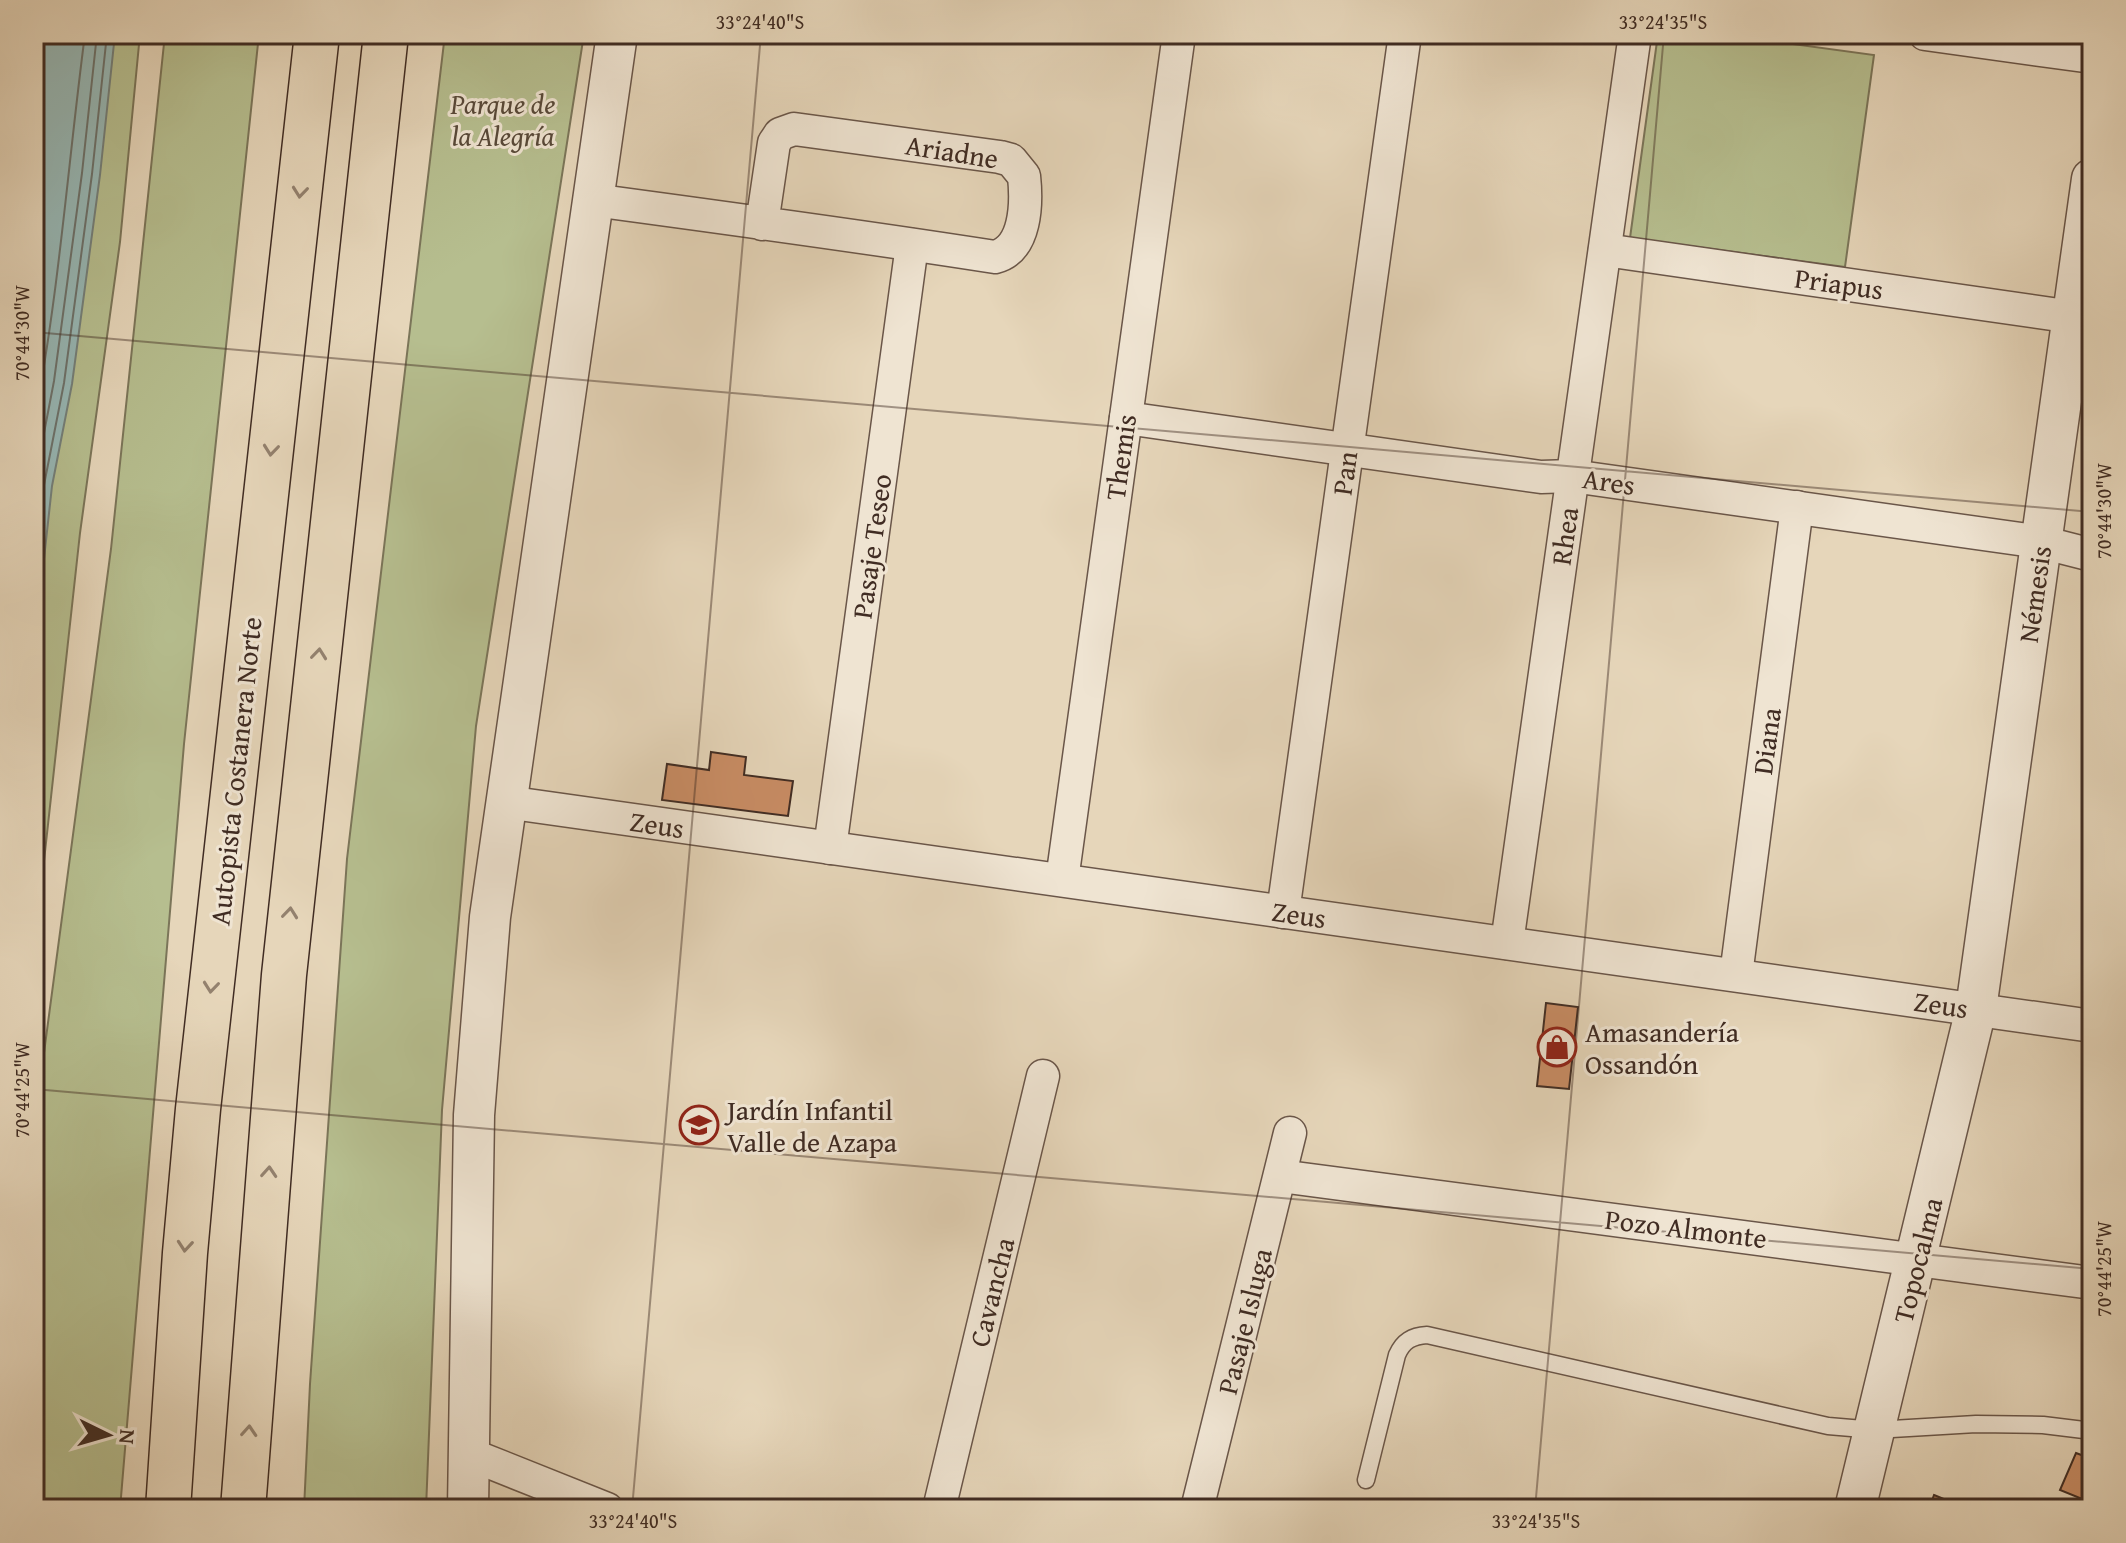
<svg xmlns="http://www.w3.org/2000/svg" width="2126" height="1543" font-family="'Gentium Book Plus',serif">
<style>
.green{fill:#b6be8f;stroke:#7b7559;stroke-width:2}
.water{fill:#97b8b6;stroke:#74807b;stroke-width:2}
.lines{fill:none;stroke-linecap:round;stroke-linejoin:round}
.shore{stroke:#6c726c;stroke-width:2}
.building{fill:#c98d65;stroke:#402c23;stroke-width:2}
.service-casing{stroke:#6a5649;stroke-width:19}
.minor-casing{stroke:#6a5649;stroke-width:35}
.tertiary-casing{stroke:#6a5649;stroke-width:43}
.motorway-casing{stroke:#402c23;stroke-width:47}
.service{stroke:#efe4d2;stroke-width:16}
.minor{stroke:#efe4d2;stroke-width:32}
.tertiary{stroke:#efe4d2;stroke-width:40}
.motorway{stroke:#e6d6ba;stroke-width:44}
.oneway{stroke:#93816e}
.ticks{fill:none;stroke:#402c23;stroke-width:2;stroke-opacity:0.45}
.labels{text-anchor:middle;dominant-baseline:central;stroke-width:6;stroke-linejoin:round;paint-order:stroke}
.park-label{font-size:28px;font-style:italic;fill:#584939;stroke:#efe4d2}
.street-label{font-size:28px;fill:#402c23;stroke:#efe4d2}
.poi-label{font-size:28px;fill:#402c23;stroke:#efe4d2;text-anchor:start}
.neatline{fill:none;stroke:#402c23;stroke-width:3}
.ticks-label{font-size:20px;text-anchor:middle;fill:#402c23}
</style>
<rect width="100%" height="100%" fill="#e6d6ba"/>
<filter id="stains"><feTurbulence type="fractalNoise" baseFrequency=".0025" numOctaves="4"/><feColorMatrix values="0 0 0 0 .2 0 0 0 0 .09 0 0 0 0 .02 0 0 0 .5 -.17"/></filter>
<radialGradient id="worn" r=".72"><stop offset=".6" stop-color="#630" stop-opacity="0"/><stop offset="1" stop-color="#630" stop-opacity=".3"/></radialGradient>
<!-- green -->
<g class="green">
<polygon points="34,34 140,34 120,242 80,533 34,952"/>
<polygon points="165,34 259,34 184,744 120,1509 34,1509 34,1128 111,549"/>
<polygon points="445,34 584,34 476,726 442,1110 426,1509 304,1509 310,1384 347,859"/>
<polygon points="1658,34 1719,34 1874,55 1845,267 1630,238"/>
</g>
<!-- water -->
<polygon class="water" points="34,34 115,34 100,175 72,384 52,486 34,650"/>
<g class="lines">
<!-- shore -->
<g class="shore">
<path d="M34 422C59 294 68 163 85 34"/>
<polyline points="34,485 54,381 82,173 97,34"/>
<polyline points="34,578 44,485 64,383 92,174 107,34"/>
</g>
</g>
<!-- building -->
<g class="building">
<polygon points="711,752 746,757 744,775 793,781 788,816 662,800 667,764 709,770"/>
<polygon points="1546,1003 1578,1007 1569,1089 1537,1086"/>
<polygon points="2076,1453 2092,1459 2092,1503 2060,1490"/>
<polygon points="1934,1495 1968,1509 1929,1509"/>
</g>
<g class="lines">
<!-- service casing -->
<g class="service-casing">
<path id="service" d="M1366 1480 1397 1355C1403 1341 1412 1336 1427 1335L1828 1426 1875 1430 1976 1424 2043 1425 2092 1431"/>
</g>
<!-- minor casing -->
<g class="minor-casing">
<g id="minor">
<polyline points="1925,34 2092,57"/>
<path d="M593 200C727 218 861 236 995 257 1026 249 1027 204 1024 176L1011 160 1000 157 794 129 780 134 774 143 762 224"/>
<polyline points="1605,250 2073,317"/>
<polyline points="1126,418 1541,477 1572,476 2041,542 2092,555"/>
<polyline points="506,802 2092,1026"/>
<polyline points="830,848 912,245"/>
<polyline points="1062,880 1179,34"/>
<polyline points="1283,912 1405,34"/>
<polyline points="1507,943 1635,34"/>
<polyline points="1736,975 1797,507"/>
<polyline points="1280,1176 2092,1283"/>
<polyline points="469,1454 607,1509"/>
<polyline points="939,1509 1043,1076"/>
<polyline points="1197,1509 1290,1133"/>
</g>
</g>
<!-- tertiary casing -->
<g class="tertiary-casing">
<g id="tertiary">
<polyline points="468,1509 474,1115 490,917 617,34"/>
<polyline points="1855,1509 1976,1009 2092,179"/>
</g>
</g>
<!-- motorway casing -->
<g class="motorway-casing">
<g id="motorway">
<polyline points="168,1509 185,1253 198,1109 317,34"/>
<polyline points="243,1509 284,975 386,34"/>
</g>
</g>
<!-- service -->
<use href="#service" class="service"/>
<!-- minor -->
<use href="#minor" class="minor"/>
<!-- tertiary -->
<use href="#tertiary" class="tertiary"/>
<!-- motorway -->
<use href="#motorway" class="motorway"/>
</g>
<!-- one-way arrows -->
<defs><path id="oneway-chevron" d="M-2-3.5L2.5 0L-2 3.5" fill="none" stroke-width="1.6" stroke-linecap="round" stroke-linejoin="round" transform="scale(2)"/></defs>
<g class="oneway">
<use href="#oneway-chevron" transform="translate(300 192) rotate(96)"/>
<use href="#oneway-chevron" transform="translate(271 450) rotate(96)"/>
<use href="#oneway-chevron" transform="translate(319 654) rotate(-84)"/>
<use href="#oneway-chevron" transform="translate(290 913) rotate(-84)"/>
<use href="#oneway-chevron" transform="translate(211 987) rotate(96)"/>
<use href="#oneway-chevron" transform="translate(269 1172) rotate(-86)"/>
<use href="#oneway-chevron" transform="translate(185 1246) rotate(95)"/>
<use href="#oneway-chevron" transform="translate(249 1431) rotate(-86)"/>
</g>
<!-- ticks -->
<path class="ticks" d="M34 332 2092 512M34 1089 2092 1269M632 1509 761 34M1535 1509 1664 34"/>
<!-- icons -->
<defs>
<g id="shop-ring" transform="scale(2)"><circle r="9.5" fill="#efe4d2" stroke="#8f2418" stroke-width="1.5"/><path d="M-5-2.5h2.3a2.7 3.5 0 0 1 5.4 0H5L5.5 6h-11ZM-1.5-2.5h3a1.5 2.3 0 0 0-3 0Z" fill="#8f2418"/></g>
<g id="school-ring" transform="scale(2)"><circle r="9.5" fill="#efe4d2" stroke="#8f2418" stroke-width="1.5"/><path d="M0-5L7-2L0 1L-7-2ZM-4 1L0 2.5L4 1V4Q0 6-4 4Z" fill="#8f2418"/></g>
</defs>
<g fill-rule="evenodd">
<use href="#shop-ring" x="1557" y="1047"/>
<use href="#school-ring" x="699" y="1125"/>
</g>
<g class="labels">
<!-- park labels -->
<g class="park-label">
<text x="503" y="103">Parque de<tspan x="503" dy="32">la Alegría</tspan></text>
</g>
<!-- street labels -->
<g class="street-label">
<text transform="translate(952 151) rotate(9)">Ariadne</text>
<text transform="translate(1839 283) rotate(8)">Priapus</text>
<text transform="translate(1120 457) rotate(-82)">Themis</text>
<text transform="translate(1344 473) rotate(-82)">Pan</text>
<text transform="translate(1609 481) rotate(8)">Ares</text>
<text transform="translate(1564 536) rotate(-82)">Rhea</text>
<text transform="translate(871 546) rotate(-82)">Pasaje Teseo</text>
<text transform="translate(2034 594) rotate(-82)">Némesis</text>
<text transform="translate(1766 741) rotate(-82)">Diana</text>
<text transform="translate(235 771) rotate(-84)">Autopista Costanera Norte</text>
<text transform="translate(657 824) rotate(8)">Zeus</text>
<text transform="translate(1299 914) rotate(8)">Zeus</text>
<text transform="translate(1941 1004) rotate(8)">Zeus</text>
<text transform="translate(1686 1228) rotate(7)">Pozo Almonte</text>
<text transform="translate(1917 1260) rotate(-76)">Topocalma</text>
<text transform="translate(991 1292) rotate(-76)">Cavancha</text>
<text transform="translate(1244 1321) rotate(-76)">Pasaje Isluga</text>
</g>
<!-- poi labels -->
<g class="poi-label">
<text x="1585" y="1031">Amasandería<tspan x="1585" dy="32">Ossandón</tspan></text>
<text x="727" y="1109">Jardín Infantil<tspan x="727" dy="32">Valle de Azapa</tspan></text>
</g>
</g>
<!-- margin -->
<rect width="2126" height="1543" fill="none" stroke="#e6d6ba" stroke-width="88"/>
<!-- north arrow -->
<g transform="translate(108 1435) rotate(95)" stroke="#efe4d2" stroke-width="6" paint-order="stroke">
<path d="M0-6L14 30L0 20L-14 30Z" fill="#402c23"/>
<text y="-12" font-size="22" font-weight="bold" text-anchor="middle" fill="#402c23">N</text>
</g>
<rect x="44" y="44" width="2038" height="1455" class="neatline"/>
<g class="ticks-label">
<text x="760" y="29">33°24'40"S</text>
<text x="1663" y="29">33°24'35"S</text>
<text transform="translate(22 333) rotate(-90)" y="7">70°44'30"W</text>
<text transform="translate(2104 511) rotate(-90)" y="7">70°44'30"W</text>
<text transform="translate(22 1090) rotate(-90)" y="7">70°44'25"W</text>
<text transform="translate(2104 1269) rotate(-90)" y="7">70°44'25"W</text>
<text x="633" y="1528">33°24'40"S</text>
<text x="1536" y="1528">33°24'35"S</text>
</g>
<rect width="100%" height="100%" filter="url(#stains)"/>
<rect width="100%" height="100%" fill="url(#worn)"/>
</svg>
